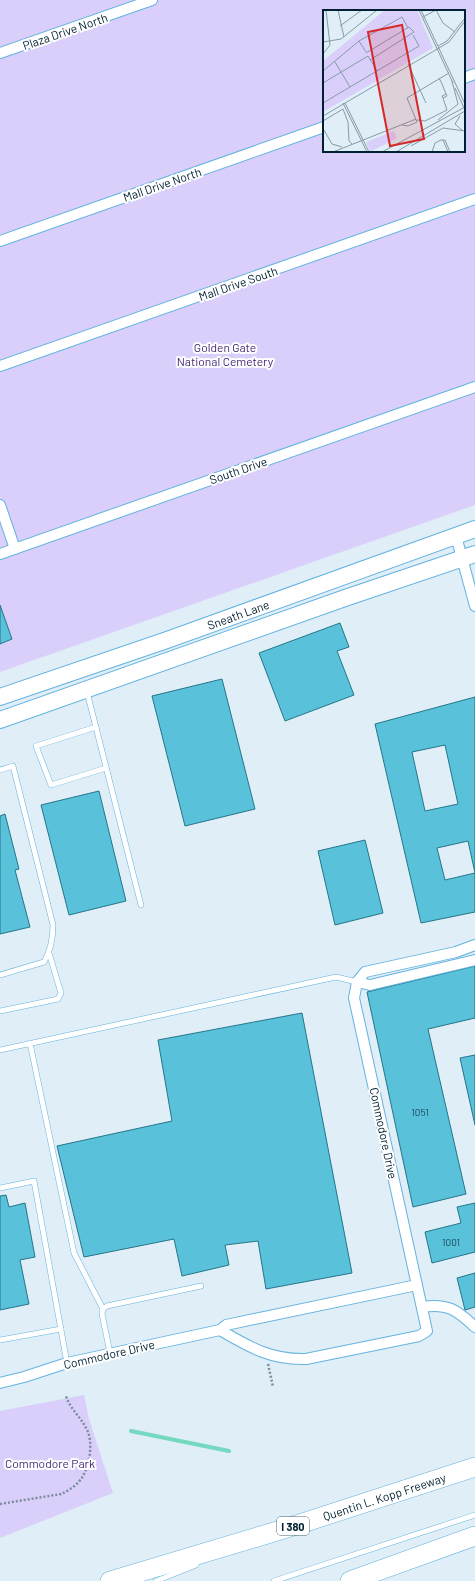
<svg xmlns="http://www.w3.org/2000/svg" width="475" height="1581" font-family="Barlow,sans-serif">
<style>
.green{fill:#dacffb;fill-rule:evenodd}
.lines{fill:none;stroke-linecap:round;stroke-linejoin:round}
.stream{stroke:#75d8c0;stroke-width:4}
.building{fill:#59c1da;stroke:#247689;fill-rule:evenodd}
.lane-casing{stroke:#64b3e0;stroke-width:6}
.street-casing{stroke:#64b3e0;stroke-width:12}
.primary-casing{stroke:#64b3e0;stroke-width:18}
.highway-casing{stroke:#64b3e0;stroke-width:20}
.path{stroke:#788f9b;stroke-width:2.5;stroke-dasharray:2 2;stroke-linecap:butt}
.lane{stroke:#fff;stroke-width:5}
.street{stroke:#fff;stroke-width:10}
.primary{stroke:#fff;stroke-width:16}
.highway{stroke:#fff;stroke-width:19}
.labels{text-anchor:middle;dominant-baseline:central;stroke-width:4;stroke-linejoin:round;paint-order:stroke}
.number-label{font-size:10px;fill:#16485a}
.shield{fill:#fff;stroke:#4c626e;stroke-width:1}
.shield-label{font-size:11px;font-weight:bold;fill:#001f30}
.street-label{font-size:12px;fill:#001f30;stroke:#fff}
.park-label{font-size:12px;fill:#452777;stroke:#fff}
.inset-road{fill:none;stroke:#869ba7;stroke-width:1}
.view{fill:#d62828;fill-opacity:0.15;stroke:#d62828;stroke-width:2}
.inset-edge{fill:none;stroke:#001f30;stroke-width:2}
</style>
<rect width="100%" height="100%" fill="#dfeef7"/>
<!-- green -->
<g class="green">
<path d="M0 0H475V505L0 672ZM324 11H464V151H324Z"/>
<polygon points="84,1395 89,1419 113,1493 0,1538 0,1411"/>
</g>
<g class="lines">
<!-- stream -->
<polyline class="stream" points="131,1431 229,1451"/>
</g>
<!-- building -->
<g class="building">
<polygon points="0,605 12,639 0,644"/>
<polygon points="340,623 349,647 337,651 354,695 285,721 259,653"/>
<polygon points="222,679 255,809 185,826 152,696"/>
<path d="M475 697V873L468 841 437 848 445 880 475 873V912L421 923 375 724ZM445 745 458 804 425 811 412 752Z"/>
<polygon points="99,791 126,901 69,915 41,805"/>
<polygon points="5,814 19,869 15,870 30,927 0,934 0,816"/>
<polygon points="365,840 383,913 335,925 318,851"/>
<polygon points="475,966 475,1018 428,1029 466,1194 413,1207 367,992"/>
<polygon points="302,1013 352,1273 266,1289 258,1241 225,1245 229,1265 182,1276 174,1239 84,1257 57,1146 172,1121 158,1040"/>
<polygon points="475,1055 475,1125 460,1058"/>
<polygon points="6,1195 9,1207 25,1203 35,1257 20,1260 29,1304 0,1310 0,1196"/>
<polygon points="475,1203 475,1252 432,1263 425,1232 461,1223 457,1207"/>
<polygon points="475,1273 475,1307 465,1310 457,1278"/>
</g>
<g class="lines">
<!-- lane casing -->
<g class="lane-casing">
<g id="lane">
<polyline points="87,692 141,905"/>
<polyline points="96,727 36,746 51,785 106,768"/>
<path d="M0 770 13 766 53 925C53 939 51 950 44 962L0 975"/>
<polyline points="0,1011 58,999 61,993 49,953"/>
<polyline points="30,1043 74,1253 103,1309"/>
<polyline points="0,1050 336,977 357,982"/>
<polyline points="0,1188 34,1181 67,1363"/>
<polyline points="0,1340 61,1329"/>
<polyline points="110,1353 102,1314 103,1309 107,1306 201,1286"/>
<polyline points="156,1581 196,1565"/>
<polyline points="274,1581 475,1515"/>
</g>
</g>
<!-- street casing -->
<g class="street-casing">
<g id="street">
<polyline points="0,53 152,0"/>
<polyline points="464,78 475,74"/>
<polyline points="0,241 324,127"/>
<polyline points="0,366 475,199"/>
<polyline points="0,505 15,549"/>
<polyline points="456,536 475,606"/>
<polyline points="0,554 475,387"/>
<polyline points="357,982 370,985 475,960"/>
<path d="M422 1307C448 1303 457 1310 475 1327"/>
<path d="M220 1330C249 1347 271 1360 306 1359L419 1336 427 1331 354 998 357 982 365 972 456 952 475 945"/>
<polyline points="0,1383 24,1377 67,1363 220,1330 226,1325 417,1285"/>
</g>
</g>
<!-- primary casing -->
<g class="primary-casing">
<g id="primary">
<path id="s1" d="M0 697 167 640 475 529"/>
<polyline points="0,720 345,598 475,554"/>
</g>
</g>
<!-- highway casing -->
<g class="highway-casing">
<g id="highway">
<path id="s2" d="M110 1581 284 1529 475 1467"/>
<polyline points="350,1581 475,1536"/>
</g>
</g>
<!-- path -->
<g class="path">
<polyline points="268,1364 273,1387"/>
<path d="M0 1504 61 1494C68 1491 76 1486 81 1479 90 1466 94 1441 86 1428 80 1416 70 1409 66 1396"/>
</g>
<!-- lane -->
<use href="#lane" class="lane"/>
<!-- street -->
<use href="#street" class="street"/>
<!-- primary -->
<use href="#primary" class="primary"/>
<!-- highway -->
<use href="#highway" class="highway"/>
</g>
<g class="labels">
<!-- number labels -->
<g class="number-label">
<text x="420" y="1112">1051</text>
<text x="451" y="1242">1001</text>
</g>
<!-- shield labels -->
<rect class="shield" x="277" y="1517" width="32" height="18" rx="3"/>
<g class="shield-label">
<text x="293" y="1526">I 380</text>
</g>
<!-- street labels -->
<g class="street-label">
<text transform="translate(65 31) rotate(-19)">Plaza Drive North</text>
<text transform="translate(162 184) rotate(-19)">Mall Drive North</text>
<text transform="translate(238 283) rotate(-19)">Mall Drive South</text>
<text transform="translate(238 470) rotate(-19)">South Drive</text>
<text stroke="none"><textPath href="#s1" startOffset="252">Sneath Lane</textPath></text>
<text transform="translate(384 1133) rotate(78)">Commodore Drive</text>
<text transform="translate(109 1354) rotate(-13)">Commodore Drive</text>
<text stroke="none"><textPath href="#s2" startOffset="287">Quentin L. Kopp Freeway</textPath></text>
</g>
<!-- park labels -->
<g class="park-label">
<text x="225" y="347">Golden Gate<tspan x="225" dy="14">National Cemetery</tspan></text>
<text x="50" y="1463">Commodore Park</text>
</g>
</g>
<!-- overview -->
<g transform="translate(323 10)">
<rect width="142" height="142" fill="#dfeef7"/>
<path d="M62 0H94L110 38 0 102V51ZM71 121 74 128 47 142 43 132Z" fill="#dacffb"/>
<path class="inset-road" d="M15 0 21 27M96 0 130 73M98 0 142 94M113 0 120 13 132 22M100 7 113 0M17 16 39 0M36 31 43 42M0 32 18 29 54 0M115 36 124 31 142 8M116 38 126 32 142 11M43 43 86 17 91 22 47 50M0 44 7 35 3 0M45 46 54 61M12 52 27 77M85 54 103 93M0 61 36 31 79 7 85 18M116 68 119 74 123 84 124 86 120 88 119 86 123 84M0 73 45 46M132 78 141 98M84 88 126 63M0 93 96 36 90 25M20 93 44 142M22 93 46 142M0 106 116 38M137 106 132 114 139 120M94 110 102 111 124 100 120 88M115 110 135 94 129 71M0 111 20 99 25 112 26 131 29 134M79 115 85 116 94 112 84 88M1 120 9 134 19 137M118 130H122L127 142M120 130 125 142M88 136 120 118 142 121M10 142 93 109M59 142 142 97M73 142 142 101M109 142 112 133 118 130"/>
<path class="view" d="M79 15 101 129 67 136 45 22Z"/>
<rect width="142" height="142" class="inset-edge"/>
</g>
</svg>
